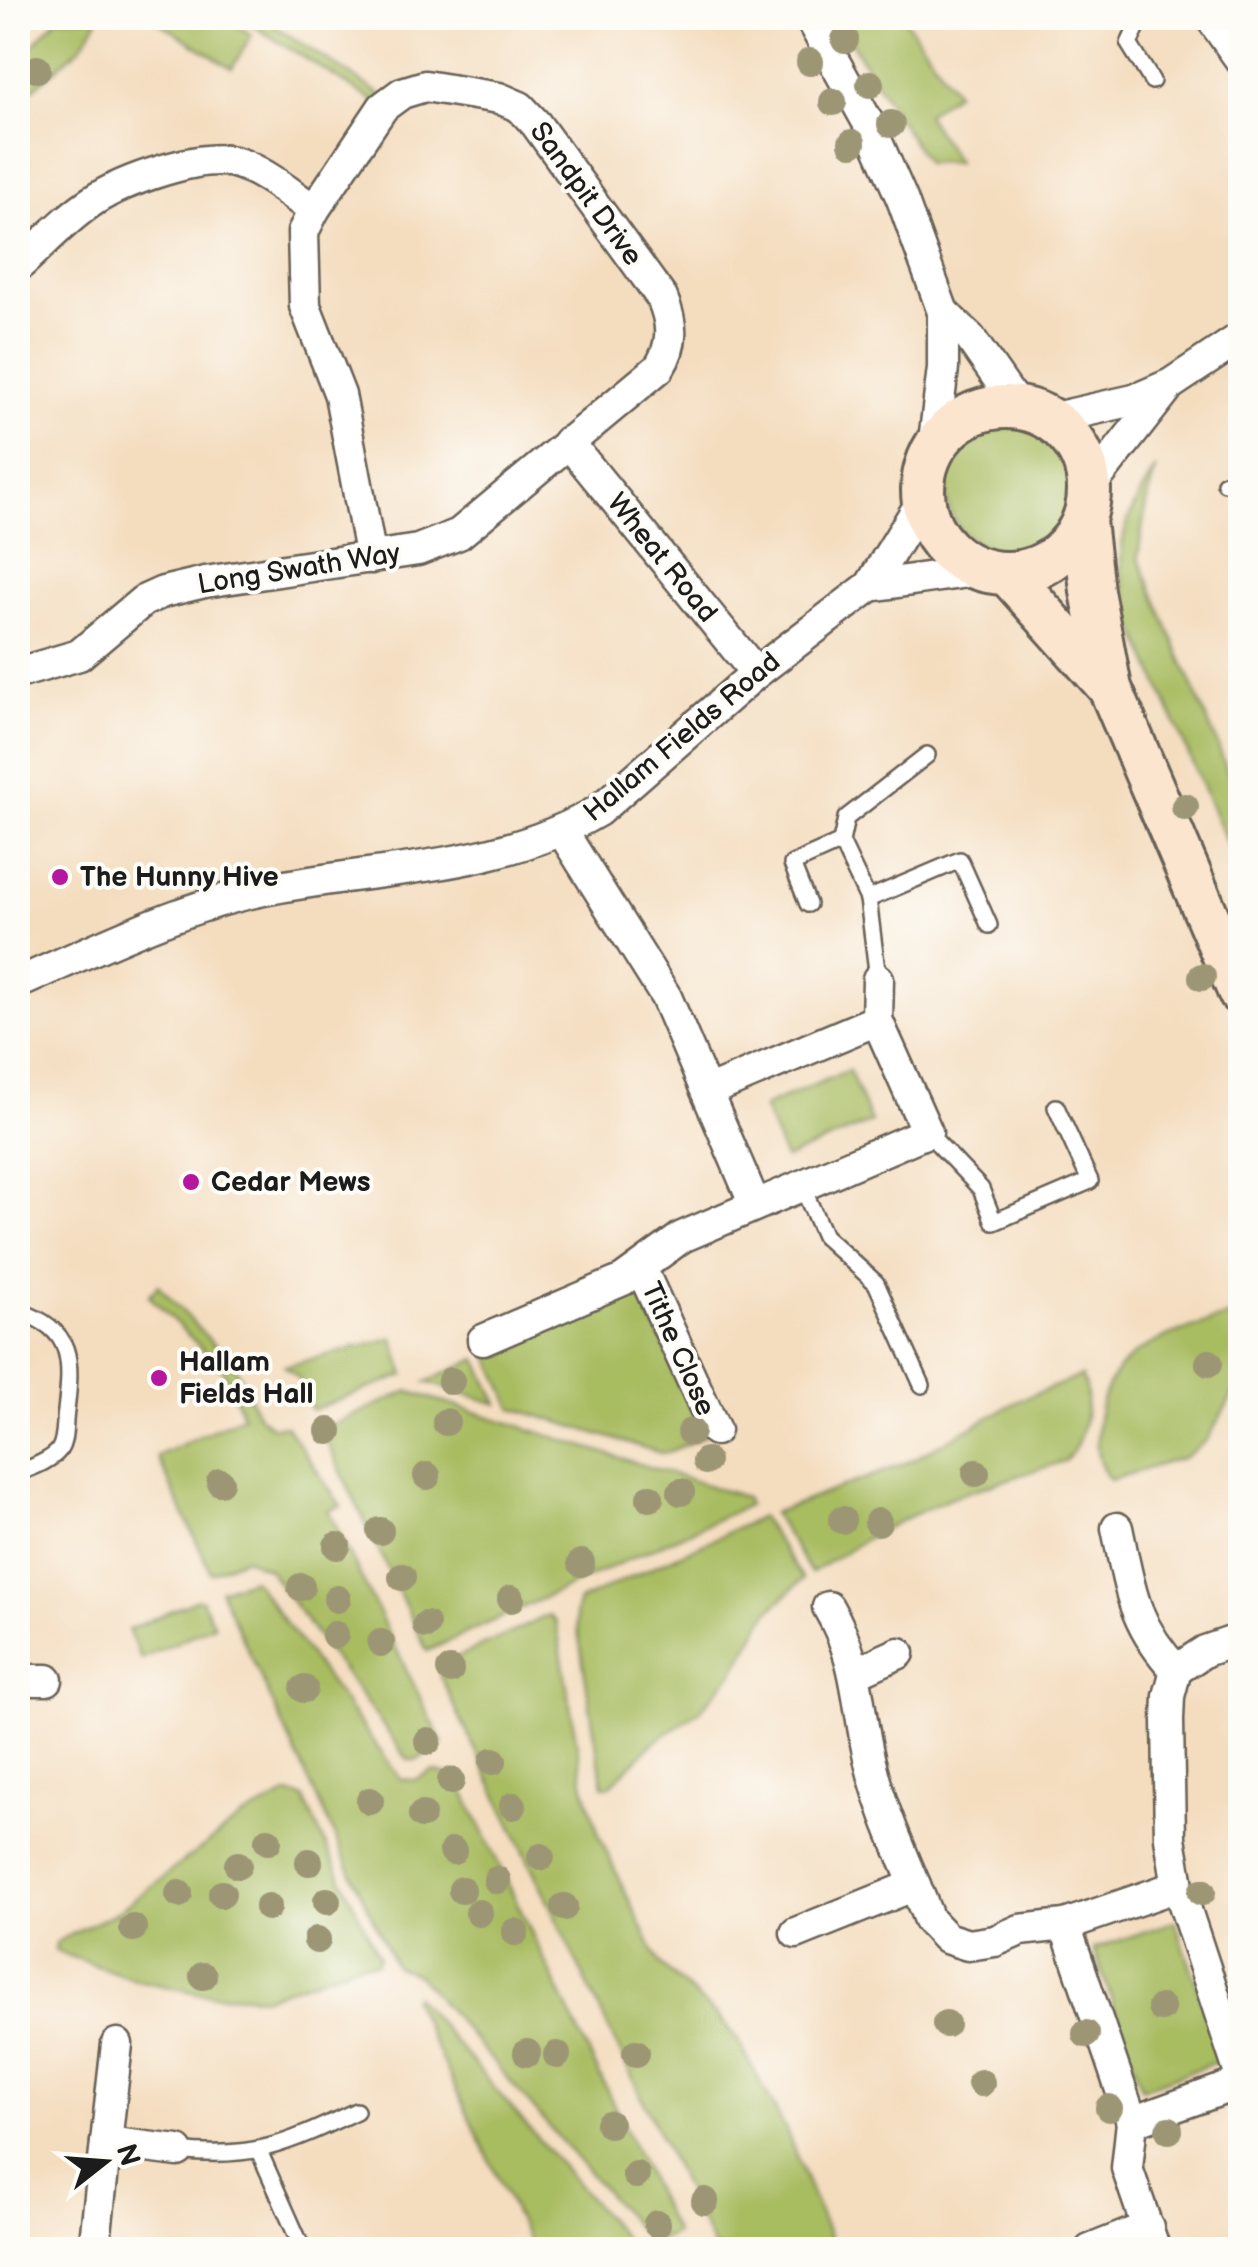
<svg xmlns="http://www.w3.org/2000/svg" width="1258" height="2267" font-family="'Balsamiq Sans',sans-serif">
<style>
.green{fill:#a8bc61;stroke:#626c3e;stroke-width:2.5}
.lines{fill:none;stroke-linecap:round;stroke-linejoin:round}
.lane-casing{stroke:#686055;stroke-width:20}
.street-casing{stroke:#686055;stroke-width:35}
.secondary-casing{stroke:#686055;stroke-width:48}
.lane{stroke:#fff;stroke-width:15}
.street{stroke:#fff;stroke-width:30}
.secondary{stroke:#fbe5cf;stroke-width:42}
.tree{fill:#9c9675}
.poi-dot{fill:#b5179e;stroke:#fdfcf7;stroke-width:4}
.labels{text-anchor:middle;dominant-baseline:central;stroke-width:8;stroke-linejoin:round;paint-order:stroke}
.street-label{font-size:28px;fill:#1c1c1c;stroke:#fdfcf7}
.poi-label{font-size:28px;font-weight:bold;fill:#1c1c1c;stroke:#fdfcf7;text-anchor:start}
</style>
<rect width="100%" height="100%" fill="#fdfcf7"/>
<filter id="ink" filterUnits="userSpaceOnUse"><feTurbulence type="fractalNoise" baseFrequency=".01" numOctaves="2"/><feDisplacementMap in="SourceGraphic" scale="20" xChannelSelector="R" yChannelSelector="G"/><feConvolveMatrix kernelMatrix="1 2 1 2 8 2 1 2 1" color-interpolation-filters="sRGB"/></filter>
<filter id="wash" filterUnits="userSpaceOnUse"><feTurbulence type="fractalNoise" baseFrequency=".0048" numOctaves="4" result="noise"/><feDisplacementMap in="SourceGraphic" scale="40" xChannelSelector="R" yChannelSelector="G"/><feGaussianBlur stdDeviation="2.25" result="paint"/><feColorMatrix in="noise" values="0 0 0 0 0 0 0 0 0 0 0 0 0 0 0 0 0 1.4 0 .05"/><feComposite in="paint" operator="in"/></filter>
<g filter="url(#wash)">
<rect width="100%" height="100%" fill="#f4ddbf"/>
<!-- green -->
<g class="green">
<polygon points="58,18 99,18 81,47 18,102 18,61"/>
<polygon points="152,18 226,18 252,35 232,68"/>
<polygon points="241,18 262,18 391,101 383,107"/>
<polygon points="836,18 904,18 956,92 926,114 957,162 926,163"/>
<circle cx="1009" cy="489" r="63"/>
<path d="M1156 468 1146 504 1138 557 1217 743 1240 808V874L1132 622C1112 555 1119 526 1156 468Z"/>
<polygon points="849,1070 871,1122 785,1159 763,1107"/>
<polygon points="158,1285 236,1368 258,1415 272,1427 286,1425 341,1506 328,1510 443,1744 417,1760 408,1760 268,1569 244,1558 211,1573 157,1456 243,1416 224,1371 149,1296"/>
<polygon points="637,1287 705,1436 664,1454 512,1408 488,1354"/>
<path d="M1240 1312V1383L1207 1440 1185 1457 1110 1480C1097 1464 1096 1450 1097 1430 1101 1344 1173 1336 1240 1312Z"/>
<polygon points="393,1338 405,1375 312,1410 298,1377 285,1366"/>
<polygon points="477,1359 498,1404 426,1382"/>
<path d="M1081 1376C1093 1398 1083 1444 1065 1461L949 1498 875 1533 811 1573 773 1513 906 1463 1020 1400Z"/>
<polygon points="408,1391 745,1497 748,1505 427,1651 321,1430"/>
<polygon points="761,1517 803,1579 768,1612 733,1673 698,1712 653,1743 610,1786 603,1786 575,1613 579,1601"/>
<polygon points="253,1579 401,1779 415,1780 433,1771 457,1777 675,2233 660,2241 641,2233 418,1975 395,1966 220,1590"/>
<polygon points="197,1599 202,1600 214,1625 141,1659 128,1630"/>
<polygon points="549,1615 556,1622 584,1786 599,1835 619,1879 659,1963 724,2022 739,2042 785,2128 834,2249 714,2249 440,1676 445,1663"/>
<polygon points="288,1794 303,1797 379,1957 376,1963 360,1963 265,1997 203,1994 136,1980 55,1951 56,1943 63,1938 117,1912 241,1818"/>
<polygon points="1175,1921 1223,2060 1142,2088 1094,1949"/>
<polygon points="414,1995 628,2243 637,2249 532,2249 412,1998"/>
</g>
</g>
<g filter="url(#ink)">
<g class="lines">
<!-- lane casing -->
<g class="lane-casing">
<g id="lane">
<polyline points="1141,18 1129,44 1152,81"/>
<polyline points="1225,483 1240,475"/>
<polyline points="868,899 841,842 846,818 927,755"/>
<polyline points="808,904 792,864 841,842"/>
<polyline points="878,979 868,899 960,860 989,925"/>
<polyline points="927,1132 981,1189 994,1222 1090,1181 1056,1107"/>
<polyline points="802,1186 824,1236 876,1283 922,1385"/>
<path d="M18 1311C74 1329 72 1360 66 1411 64 1423 66 1440 59 1450 51 1461 30 1468 18 1473"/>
<path d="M178 2151C255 2160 288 2143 356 2111"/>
<polyline points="259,2151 303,2250"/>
</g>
</g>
<!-- street casing -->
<g class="street-casing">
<g id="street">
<polyline points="810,18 870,126 902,199 943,312 943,368 933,449"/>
<polyline points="1211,18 1240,59"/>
<path d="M18 266C42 245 66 218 94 200 123 181 200 153 234 162 263 170 289 193 314 210"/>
<polyline points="943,312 970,338 1018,407"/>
<polyline points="1050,419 1134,400 1171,384 1240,338"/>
<polyline points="568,442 756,673"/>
<polyline points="1090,487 1166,390"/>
<polyline points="870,586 982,570"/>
<path d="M18 673 79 655 143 601 163 592 205 582 418 550 459 534 659 368C674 344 673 324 662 298L536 124 520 107 499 98 425 86 402 93 383 107 314 210 303 232 305 306 340 395 371 558"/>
<polyline points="562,831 666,997 755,1205"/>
<path d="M18 983C96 949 175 909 259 891 373 867 495 872 598 811L756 673 870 586 924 498"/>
<polyline points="877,1020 878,979"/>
<polyline points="641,1268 715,1430"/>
<polyline points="483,1340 623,1280 682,1237 927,1132 877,1020 709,1091"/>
<path d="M1117 1528C1130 1588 1132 1623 1176 1670"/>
<polyline points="1240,1639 1205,1651 1176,1670 1169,1696 1168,1720 1170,1838 1178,1886 1240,2074"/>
<polyline points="855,1673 899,1653"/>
<polyline points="18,1680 47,1680"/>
<polyline points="915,1885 929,1920 946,1938 968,1945 995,1941 1020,1930 1065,1925 1178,1886"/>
<polyline points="1065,1925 1132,2122"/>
<path d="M796 1933 915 1885C898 1844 880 1805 870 1762 856 1704 860 1661 828 1607"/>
<polyline points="106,2142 178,2151"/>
<polyline points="94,2250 117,2044"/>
<polyline points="1090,2250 1148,2227"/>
<polyline points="1155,2250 1127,2168 1132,2122 1240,2083"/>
</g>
</g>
<!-- secondary casing -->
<g class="secondary-casing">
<g id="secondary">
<circle cx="1006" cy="490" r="83"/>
<polyline points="1084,521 1092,591 1110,688 1240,993"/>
<polyline points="1007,573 1109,687"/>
</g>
</g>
<!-- lane -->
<use href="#lane" class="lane"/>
<!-- street -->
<use href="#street" class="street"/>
<!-- secondary -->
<use href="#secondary" class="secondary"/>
</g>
<!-- trees -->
<g class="tree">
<circle cx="845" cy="40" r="14"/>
<circle cx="810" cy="62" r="14"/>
<circle cx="37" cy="69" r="14"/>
<circle cx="870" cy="84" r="14"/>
<circle cx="833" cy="102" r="14"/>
<circle cx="891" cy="124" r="14"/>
<circle cx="852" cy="143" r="14"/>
<circle cx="1185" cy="807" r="14"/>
<circle cx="1202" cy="977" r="14"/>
<circle cx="1209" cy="1363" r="14"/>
<circle cx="451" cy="1381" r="14"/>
<circle cx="446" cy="1422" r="14"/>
<circle cx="329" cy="1431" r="14"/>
<circle cx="691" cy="1432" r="14"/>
<circle cx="706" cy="1461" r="14"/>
<circle cx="976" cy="1473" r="14"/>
<circle cx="427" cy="1476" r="14"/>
<circle cx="220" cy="1482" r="14"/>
<circle cx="681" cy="1492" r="14"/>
<circle cx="650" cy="1498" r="14"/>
<circle cx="842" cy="1520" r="14"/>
<circle cx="878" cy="1522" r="14"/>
<circle cx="380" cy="1531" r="14"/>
<circle cx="337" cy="1546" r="14"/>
<circle cx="581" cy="1563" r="14"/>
<circle cx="402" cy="1577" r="14"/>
<circle cx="301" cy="1587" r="14"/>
<circle cx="337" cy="1599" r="14"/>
<circle cx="511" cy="1599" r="14"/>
<circle cx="426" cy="1625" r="14"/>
<circle cx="335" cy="1635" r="14"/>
<circle cx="381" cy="1643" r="14"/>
<circle cx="450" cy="1670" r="14"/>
<circle cx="304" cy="1689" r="14"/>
<circle cx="428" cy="1741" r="14"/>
<circle cx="493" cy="1761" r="14"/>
<circle cx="451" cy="1781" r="14"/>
<circle cx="370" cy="1801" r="14"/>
<circle cx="513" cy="1806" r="14"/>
<circle cx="422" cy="1815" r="14"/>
<circle cx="268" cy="1841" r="14"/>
<circle cx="453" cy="1851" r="14"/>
<circle cx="541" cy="1857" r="14"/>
<circle cx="309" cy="1862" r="14"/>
<circle cx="238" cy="1865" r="14"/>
<circle cx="497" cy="1880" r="14"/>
<circle cx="462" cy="1890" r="14"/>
<circle cx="1202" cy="1892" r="14"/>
<circle cx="179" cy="1894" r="14"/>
<circle cx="222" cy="1894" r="14"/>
<circle cx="327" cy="1901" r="14"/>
<circle cx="268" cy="1907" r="14"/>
<circle cx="564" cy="1907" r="14"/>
<circle cx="479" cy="1913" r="14"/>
<circle cx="133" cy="1928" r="14"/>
<circle cx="515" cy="1932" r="14"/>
<circle cx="317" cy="1940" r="14"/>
<circle cx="203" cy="1976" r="14"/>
<circle cx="1161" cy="2008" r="14"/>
<circle cx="946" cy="2024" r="14"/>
<circle cx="1086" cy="2034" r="14"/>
<circle cx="527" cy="2053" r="14"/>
<circle cx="636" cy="2053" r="14"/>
<circle cx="557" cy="2055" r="14"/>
<circle cx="981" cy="2083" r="14"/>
<circle cx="1109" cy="2108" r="14"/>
<circle cx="609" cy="2124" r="14"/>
<circle cx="1169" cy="2130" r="14"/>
<circle cx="636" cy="2175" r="14"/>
<circle cx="705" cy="2201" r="14"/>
<circle cx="657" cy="2224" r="14"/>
</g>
</g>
<!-- markers -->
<g class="poi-dot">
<circle cx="60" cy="877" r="10"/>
<circle cx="191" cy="1182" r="10"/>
<circle cx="159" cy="1378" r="10"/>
</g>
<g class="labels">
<!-- street labels -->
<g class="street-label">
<text transform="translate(586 194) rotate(54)">Sandpit Drive</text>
<text transform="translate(662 558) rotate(51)">Wheat Road</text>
<text transform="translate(299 569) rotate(-9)">Long Swath Way</text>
<text transform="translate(682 737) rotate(-40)">Hallam Fields Road</text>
<text transform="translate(678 1349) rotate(66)">Tithe Close</text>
</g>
<!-- poi labels -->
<g class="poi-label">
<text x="80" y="877">The Hunny Hive</text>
<text x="211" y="1182">Cedar Mews</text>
<text x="179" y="1362">Hallam<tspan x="179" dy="32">Fields Hall</tspan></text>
</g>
</g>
<!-- margin -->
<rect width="1258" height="2267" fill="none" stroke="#fdfcf7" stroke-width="60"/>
<!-- north arrow -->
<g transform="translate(105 2162) rotate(73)" stroke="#fdfcf7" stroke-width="8" paint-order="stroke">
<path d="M0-8L18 38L0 25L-18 38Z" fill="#1c1c1c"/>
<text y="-15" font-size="28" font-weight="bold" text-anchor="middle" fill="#1c1c1c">N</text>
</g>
</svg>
